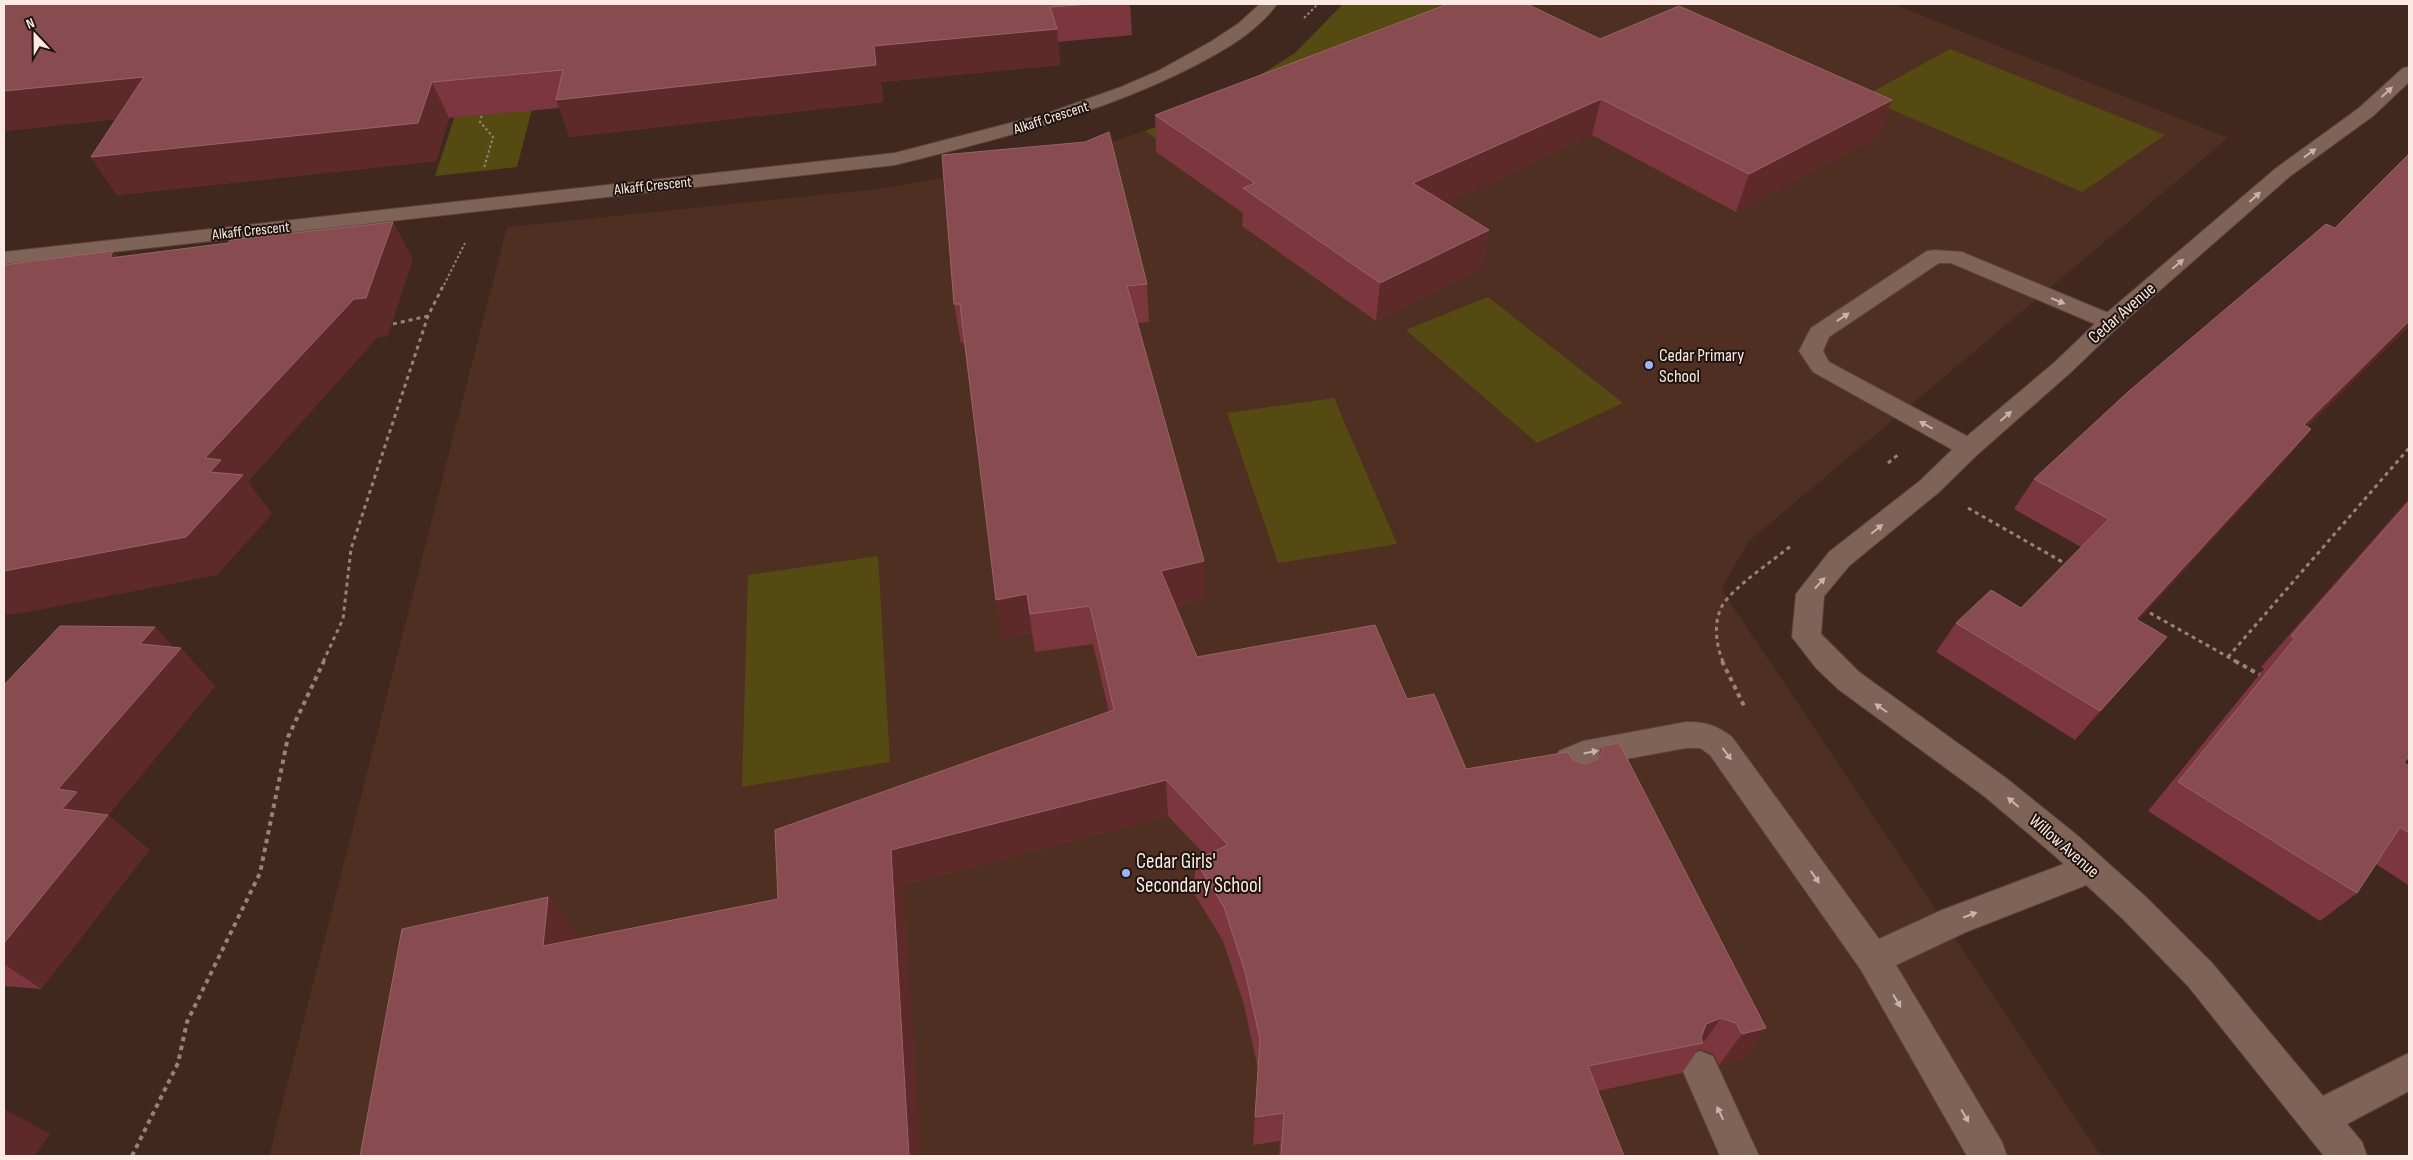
<svg xmlns="http://www.w3.org/2000/svg" width="2413" height="1160" font-family="'Sofia Sans Condensed',sans-serif">
<style>
.built{fill:#4f2f22}
.green{fill:#564a13}
.lines{fill:none;stroke-linecap:round;stroke-linejoin:round}
.lane-casing{stroke:#5a453c;stroke-width:2}
.street-casing{stroke:#5a453c;stroke-width:2}
.path-far2{stroke:#97837a;stroke-width:2;stroke-dasharray:2.5 2.5;stroke-linecap:butt}
.path-far1{stroke:#97837a;stroke-width:3;stroke-dasharray:4 4;stroke-linecap:butt}
.path{stroke:#97837a;stroke-width:4;stroke-dasharray:4.5 4.5;stroke-linecap:butt}
.lane{fill:#7f6357;fill-rule:evenodd}
.street{fill:#7f6357;fill-rule:evenodd}
.wall{fill:#7b373d}
.shaded-wall{fill:#5e2929}
.building{fill:#884b4f;stroke:#9a6466}
.oneway{fill:#c9b4ab}
.poi-dot{fill:#a0b3fd;stroke:#201410;stroke-width:2}
.labels{text-anchor:middle;dominant-baseline:central;stroke-width:4;stroke-linejoin:round;paint-order:stroke}
.far-street-label{font-size:15px;fill:#faeae3;stroke:#201410}
.street-label{font-size:18px;fill:#faeae3;stroke:#201410}
.poi-label{font-size:18px;fill:#faeae3;stroke:#201410;text-anchor:start}
.near-poi-label{font-size:21px;fill:#faeae3;stroke:#201410;text-anchor:start}
</style>
<rect width="100%" height="100%" fill="#41281e"/>
<!-- built -->
<polygon class="built" points="1511,4 1893,4 2228,138 1749,541 1721,589 2101,1156 269,1156 507,227 878,189 996,169 1111,142 1145,131 1166,146"/>
<!-- green -->
<g class="green">
<polygon points="492,4 559,4 517,167 435,176"/>
<polygon points="1343,4 1511,4 1166,146 1145,131 1176,119 1257,77 1295,53"/>
<polygon points="1950,49 2165,135 2082,192 1863,97"/>
<polygon points="1488,297 1623,403 1537,443 1406,330"/>
<polygon points="1334,398 1397,544 1278,563 1227,413"/>
<polygon points="878,556 890,762 742,787 748,575"/>
</g>
<g class="lines">
<!-- lane casing -->
<g class="lane-casing">
<g id="lane">
<polygon points="1935,250 1962,252 2118,317 2121,322 2118,327 2110,329 2102,327 1951,263 1939,263 1829,337 1823,351 1829,362 1978,442 1982,448 1978,454 1969,456 1960,454 1813,372 1799,351 1811,328 1927,251"/>
<path d="M1686 722C1706 722 1716 725 1732 737L1879 939 1942 910 2090 854 2102 859 2106 869 2102 879 1966 932 1896 965 2002 1142 2007 1156H1967L1861 970 1710 755 1700 748H1686L1588 766 1585 767 1584 776 1587 786 1582 795 1571 799 1560 795C1552 779 1551 767 1559 751L1583 741Z"/>
<polygon points="1700,1051 1713,1056 1759,1156 1720,1156 1682,1069 1687,1056"/>
</g>
</g>
<!-- street casing -->
<g class="street-casing">
<g id="street">
<path d="M1260 4H1277C1258 31 1225 50 1196 65 1101 114 998 139 895 165L4 264V252L895 153 1045 114 1121 87 1158 71 1212 41 1239 23Z"/>
<polygon points="2409,67 2409,82 2373,116 2289,177 2118,327 2071,372 1978,454 1939,492 1849,566 1824,596 1821,634 1859,672 2006,778 2078,836 2147,898 2212,963 2323,1096 2409,1053 2409,1091 2347,1124 2362,1142 2367,1156 2324,1156 2188,986 2123,919 2055,856 1984,796 1838,689 1816,668 1792,637 1796,594 1829,552 1921,480 1960,442 2055,362 2102,317 2275,169 2359,108 2403,68"/>
</g>
</g>
<!-- path-far2 -->
<g class="path-far2">
<polyline points="1304,18 1318,4"/>
<polyline points="483,111 480,122 493,137 484,168"/>
<polyline points="444,285 465,243"/>
</g>
<!-- path-far1 -->
<g class="path-far1">
<polyline points="393,324 428,316"/>
<polyline points="1888,463 1899,454"/>
<polyline points="1968,508 2066,564"/>
<polyline points="2143,609 2237,662"/>
<polyline points="2228,657 2409,448"/>
<polyline points="323,662 343,619 351,549 428,316 444,284"/>
<path d="M1723 662C1716 645 1713 623 1722 606 1733 587 1774 560 1792 545"/>
</g>
<!-- path -->
<g class="path">
<polyline points="1722,661 1745,708"/>
<polyline points="2235,661 2262,676"/>
<polyline points="132,1156 178,1063 187,1022 260,873 288,737 324,661"/>
</g>
<!-- lane -->
<use href="#lane" class="lane"/>
<!-- street -->
<use href="#street" class="street"/>
</g>
<!-- wall -->
<g class="wall">
<polygon points="4,4 1130,4 1132,35 1058,42 1060,65 881,82 883,102 570,137 559,108 449,118 436,161 117,195 91,157 116,119 4,131"/>
<polygon points="1600,39 1892,100 1877,137 1736,212 1592,135 1446,203 1489,230 1482,268 1376,321 1242,226 1243,213 1156,152 1155,115"/>
<polygon points="2335,228 2307,427 2311,429 2286,459 2138,620 2141,666 2075,740 1936,652 1956,623 2021,608 2081,547 2014,509 2034,479"/>
<polygon points="1147,284 1149,322 1137,323 1204,599 1176,606 1197,657 1407,699 1466,769 1573,760 1585,764 1597,760 1602,746 1766,1028 1743,1059 1719,1065 1714,1054 1699,1049 1698,1050 1682,1073 1598,1091 1624,1156 1279,1156 1280,1141 1253,1145 1258,1069 1244,1005 1223,941 1195,895 1195,860 1205,855 1168,816 903,885 360,1156 548,897 574,931 573,940 778,899 1109,712 1093,644 1035,652 1032,633 1003,639 964,343 961,343 954,304"/>
<polygon points="2409,499 2409,756 2404,763 2409,766 2409,884 2408,885 2376,864 2357,893 2320,921 2148,811 2264,669 2261,667"/>
<polygon points="174,648 215,686 108,815 149,850 41,989 4,986 4,685"/>
</g>
<!-- shaded-wall -->
<g class="shaded-wall">
<polygon points="1057,29 1060,65 881,82 883,102 570,137 556,100 874,46"/>
<polygon points="144,77 167,114 4,131 4,91"/>
<polygon points="432,82 449,118 436,161 117,195 91,157"/>
<polygon points="1601,99 1592,135 1408,221 1413,183"/>
<polygon points="1892,100 1877,137 1736,212 1749,174"/>
<polygon points="393,222 413,259 388,336 377,338 248,482 272,514 217,575 28,612 4,615 4,571 210,472 205,458"/>
<polygon points="1489,230 1482,268 1376,321 1380,283"/>
<polygon points="113,251 141,289 110,258"/>
<polygon points="2409,321 2409,326 2278,456 2304,425"/>
<polygon points="2311,429 2286,459 2112,649 2136,619"/>
<polygon points="1204,561 1204,599 1163,610 1161,571"/>
<polygon points="1027,594 1032,633 1003,639 996,600"/>
<polygon points="155,627 178,652 181,648 215,686 106,818 108,815 149,850 41,989 4,964 4,943 62,809 58,789 140,644"/>
<polygon points="2167,637 2141,666 2075,740 2100,711"/>
<polygon points="1166,780 1168,816 903,885 921,1156 909,1156 891,850"/>
<polygon points="548,897 574,931 570,979 543,946"/>
<polygon points="1721,1018 1699,1049 1698,1050 1703,1043 1692,1045 1706,1024"/>
<polygon points="1766,1028 1743,1059 1719,1065 1742,1034"/>
<polygon points="4,1109 50,1134 34,1156 4,1156"/>
</g>
<!-- building -->
<g class="building">
<polygon points="4,4 1091,4 1050,7 1057,29 874,46 876,65 556,100 563,70 432,82 418,123 91,157 144,77 4,91"/>
<polygon points="1448,4 1527,4 1600,39 1679,6 1892,100 1749,174 1601,99 1413,183 1489,230 1380,283 1243,188 1255,183 1155,115"/>
<polygon points="1109,132 1147,284 1127,286 1204,561 1161,571 1197,657 1375,625 1407,699 1434,694 1466,769 1568,752 1573,760 1585,764 1598,759 1603,750 1602,746 1619,743 1766,1028 1742,1034 1736,1023 1721,1018 1706,1024 1701,1038 1703,1043 1588,1066 1624,1156 1281,1156 1284,1113 1255,1117 1260,1039 1245,972 1224,907 1195,860 1228,845 1166,780 891,850 909,1156 360,1156 402,929 548,897 543,946 778,899 775,830 1114,710 1090,606 1030,614 1027,594 996,600 960,304 954,304 942,155 1085,142"/>
<polygon points="2409,154 2409,321 2304,425 2311,429 2136,619 2167,637 2100,711 1956,623 1991,590 2021,608 2109,519 2034,479 2129,391 2326,224 2335,228"/>
<polygon points="393,222 366,298 354,299 205,458 221,460 210,472 243,475 186,537 4,571 4,265 113,251 110,258 228,243 230,240"/>
<polygon points="2409,502 2409,756 2404,763 2409,766 2409,833 2400,827 2357,893 2178,782 2295,638 2291,636"/>
<polygon points="60,626 155,627 140,644 181,648 58,789 77,792 62,809 108,815 4,943 4,685"/>
</g>
<!-- one-way arrows -->
<defs><path id="oneway-solid" d="M-6-.8H1V-3.2L6.5 0L1 3.2V.8H-6Z" transform="scale(1.25)"/></defs>
<g class="oneway">
<use href="#oneway-solid" transform="translate(2387 92) rotate(-42)"/>
<use href="#oneway-solid" transform="translate(2310 153) rotate(-36)"/>
<use href="#oneway-solid" transform="translate(2255 197) rotate(-42)"/>
<use href="#oneway-solid" transform="translate(2178 264) rotate(-40)"/>
<use href="#oneway-solid" transform="translate(2058 301) rotate(22)"/>
<use href="#oneway-solid" transform="translate(1843 317) rotate(-33)"/>
<use href="#oneway-solid" transform="translate(2006 416) rotate(-41)"/>
<use href="#oneway-solid" transform="translate(1926 425) rotate(-151)"/>
<use href="#oneway-solid" transform="translate(1877 529) rotate(-39)"/>
<use href="#oneway-solid" transform="translate(1820 583) rotate(-47)"/>
<use href="#oneway-solid" transform="translate(1881 708) rotate(-145)"/>
<use href="#oneway-solid" transform="translate(1591 752) rotate(-11)"/>
<use href="#oneway-solid" transform="translate(1727 754) rotate(54)"/>
<use href="#oneway-solid" transform="translate(2013 802) rotate(-139)"/>
<use href="#oneway-solid" transform="translate(1815 877) rotate(55)"/>
<use href="#oneway-solid" transform="translate(1970 915) rotate(-21)"/>
<use href="#oneway-solid" transform="translate(1897 1001) rotate(60)"/>
<use href="#oneway-solid" transform="translate(1720 1113) rotate(-115)"/>
<use href="#oneway-solid" transform="translate(1965 1116) rotate(60)"/>
</g>
<!-- markers -->
<g class="poi-dot">
<circle cx="1649" cy="365" r="5"/>
<circle cx="1126" cy="873" r="5"/>
</g>
<g class="labels">
<!-- far-street labels -->
<g class="far-street-label">
<text transform="translate(1051 118) rotate(-18)">Alkaff Crescent</text>
<text transform="translate(653 186) rotate(-6)">Alkaff Crescent</text>
<text transform="translate(251 231) rotate(-6)">Alkaff Crescent</text>
</g>
<!-- street labels -->
<g class="street-label">
<text transform="translate(2122 313) rotate(-41)">Cedar Avenue</text>
<text transform="translate(2064 846) rotate(41)">Willow Avenue</text>
</g>
<!-- poi labels -->
<g class="poi-label">
<text x="1659" y="355">Cedar Primary<tspan x="1659" dy="21">School</tspan></text>
</g>
<!-- near-poi labels -->
<g class="near-poi-label">
<text x="1136" y="861">Cedar Girls'<tspan x="1136" dy="24">Secondary School</tspan></text>
</g>
</g>
<!-- border -->
<rect width="2413" height="1160" fill="none" stroke="#faeae3" stroke-width="10"/>
<!-- north arrow -->
<g transform="translate(35 35) rotate(338)" stroke="#201410" stroke-width="4" paint-order="stroke">
<path d="M0-4L9 19L0 12L-9 19Z" fill="#faeae3"/>
<text y="-8" font-size="14" font-weight="bold" text-anchor="middle" fill="#faeae3">N</text>
</g>
</svg>
